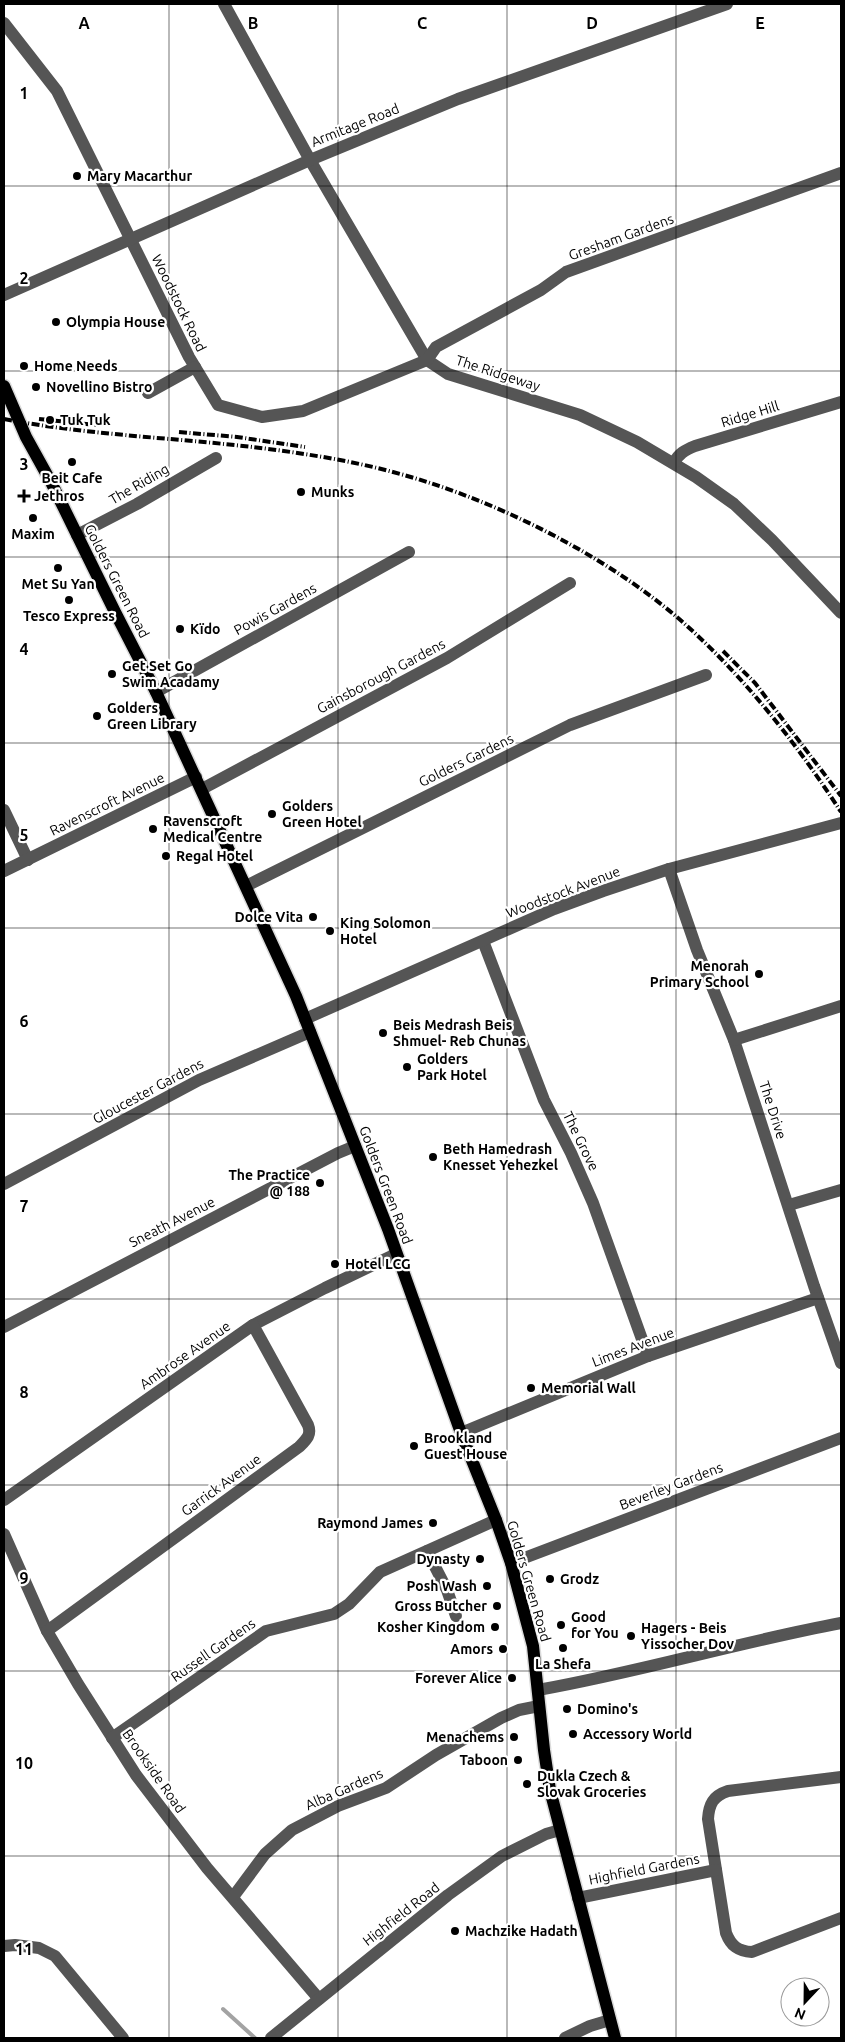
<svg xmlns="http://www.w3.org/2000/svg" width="845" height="2042" font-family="Ubuntu,sans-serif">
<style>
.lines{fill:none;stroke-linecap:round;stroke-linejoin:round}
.stream{stroke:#a3a3a3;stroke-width:4}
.major-casing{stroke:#dbdbdb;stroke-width:15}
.minor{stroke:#555;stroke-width:12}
.major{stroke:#000;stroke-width:12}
.rail{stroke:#000;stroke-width:4;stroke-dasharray:8 2.5 1 2.5;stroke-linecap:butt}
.grid{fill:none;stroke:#000;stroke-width:1;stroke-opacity:0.55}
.poi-dot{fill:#000;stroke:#fff;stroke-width:2}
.labels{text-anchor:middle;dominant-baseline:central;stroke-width:4.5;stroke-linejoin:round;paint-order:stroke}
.street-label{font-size:14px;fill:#000;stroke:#fff}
.poi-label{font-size:14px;font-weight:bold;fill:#000;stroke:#fff;text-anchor:start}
.grid-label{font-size:16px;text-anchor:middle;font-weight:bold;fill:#000;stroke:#fff;stroke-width:4.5;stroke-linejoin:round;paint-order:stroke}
</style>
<rect width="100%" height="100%" fill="#fff"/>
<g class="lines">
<!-- stream -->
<polyline class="stream" points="223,2009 255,2038"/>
<!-- major casing -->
<g class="major-casing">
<polyline id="major" points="4,386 26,437 52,484 115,612 156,692 296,996 388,1229 461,1433 496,1520 511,1563 533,1646 544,1750 550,1790 615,2038"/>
</g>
<!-- minor -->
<g class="minor">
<polyline points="224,4 310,160 427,360 448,374 580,415 637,442 696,477 734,504 772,540 841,613"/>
<polyline points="4,23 57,91 189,357 218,405 262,417 303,411 427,360 436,347 541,290 566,272 841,173"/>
<polyline points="4,295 310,160 458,99 727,4"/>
<polyline points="148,393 195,367"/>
<path d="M674 463C678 454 685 450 695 446L841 402"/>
<polyline points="77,535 137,504 216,458"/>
<polyline points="156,692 409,552"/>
<polyline points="202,789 447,658 570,583"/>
<polyline points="4,810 28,860"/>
<polyline points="669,869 697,950 734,1040 814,1286 841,1363"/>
<polyline points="4,871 196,777"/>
<polyline points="246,886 570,725 706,675"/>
<polyline points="483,941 544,1100 571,1153 593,1203 648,1356"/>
<polyline points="305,1019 554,909 603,891 669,869 841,823"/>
<polyline points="734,1040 841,1006"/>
<polyline points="4,1184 199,1080 310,1032"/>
<polyline points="789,1205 841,1190"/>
<polyline points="4,1327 338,1153 355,1146"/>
<polyline points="461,1433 648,1356 818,1298"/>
<polyline points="4,1500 253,1325 325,1288 396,1254"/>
<polyline points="4,1534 47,1631 78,1684 136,1775 207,1868 319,1999"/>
<polyline points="427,1551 447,1590 456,1616"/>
<polyline points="511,1563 841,1438"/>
<path d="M47 1631 299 1447C306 1440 312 1435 308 1425L253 1325"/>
<path d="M538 1690C640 1672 739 1642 841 1623"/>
<polyline points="112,1738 266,1631 334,1614 349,1604 380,1572 496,1520"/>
<path d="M841 1777 728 1791C713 1796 709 1804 708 1819L726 1933C731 1946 738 1951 752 1952L841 1918"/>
<polyline points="233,1897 265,1854 292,1830 338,1806 386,1788 436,1755 501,1718 519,1710 539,1706"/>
<polyline points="578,1898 716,1870"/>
<polyline points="4,1946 15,1945 39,1948 55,1956 123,2038"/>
<polyline points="271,2038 448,1895 502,1856 546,1834 560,1830"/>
<polyline points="565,2038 590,2026 610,2020"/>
</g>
<!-- major -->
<use href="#major" class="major"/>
<!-- rail -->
<g class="rail">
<path d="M4 419C103 438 204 438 304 454 345 460 387 469 427 482 515 510 617 563 686 625 746 679 797 744 841 812"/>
<polyline points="39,419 96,425"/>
<polyline points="179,432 237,437 305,447"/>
<polyline points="723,651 755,683 841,796"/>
</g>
</g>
<!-- grid -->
<path class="grid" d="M169 4V2038M338 4V2038M507 4V2038M676 4V2038M4 186H841M4 371H841M4 557H841M4 743H841M4 928H841M4 1114H841M4 1299H841M4 1485H841M4 1671H841M4 1856H841"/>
<!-- markers -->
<g class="poi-dot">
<circle cx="77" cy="176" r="5"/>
<circle cx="56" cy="322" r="5"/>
<circle cx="24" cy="366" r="5"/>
<circle cx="36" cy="387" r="5"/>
<circle cx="50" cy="420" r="5"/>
<circle cx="72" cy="462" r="5"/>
<circle cx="301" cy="492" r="5"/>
<path d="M21.5 488.5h5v5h5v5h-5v5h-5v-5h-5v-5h5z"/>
<circle cx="33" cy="518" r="5"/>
<circle cx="58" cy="568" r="5"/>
<circle cx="69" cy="600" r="5"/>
<circle cx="180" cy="629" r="5"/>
<circle cx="112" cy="674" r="5"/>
<circle cx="97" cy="716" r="5"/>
<circle cx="272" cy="814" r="5"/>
<circle cx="153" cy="829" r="5"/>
<circle cx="166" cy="856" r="5"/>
<circle cx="313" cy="917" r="5"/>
<circle cx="330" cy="931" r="5"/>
<circle cx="759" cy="974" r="5"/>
<circle cx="383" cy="1033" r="5"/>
<circle cx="407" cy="1067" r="5"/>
<circle cx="433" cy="1157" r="5"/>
<circle cx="320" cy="1183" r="5"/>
<circle cx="335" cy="1264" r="5"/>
<circle cx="531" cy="1388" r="5"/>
<circle cx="414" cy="1446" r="5"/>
<circle cx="433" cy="1523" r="5"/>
<circle cx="480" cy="1559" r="5"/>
<circle cx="550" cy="1579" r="5"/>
<circle cx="487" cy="1586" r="5"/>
<circle cx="497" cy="1606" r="5"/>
<circle cx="561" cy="1625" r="5"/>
<circle cx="495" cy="1627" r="5"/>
<circle cx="631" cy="1636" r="5"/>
<circle cx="563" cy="1648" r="5"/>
<circle cx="503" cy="1649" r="5"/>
<circle cx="512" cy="1678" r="5"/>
<circle cx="567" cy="1709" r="5"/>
<circle cx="573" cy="1734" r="5"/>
<circle cx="514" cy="1737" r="5"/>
<circle cx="518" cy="1760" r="5"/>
<circle cx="527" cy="1784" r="5"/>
<circle cx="455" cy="1931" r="5"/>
</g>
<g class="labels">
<!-- street labels -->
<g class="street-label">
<text transform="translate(355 125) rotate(-22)">Armitage Road</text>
<text transform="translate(621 237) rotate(-20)">Gresham Gardens</text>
<text transform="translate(179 303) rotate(64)">Woodstock Road</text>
<text transform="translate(498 373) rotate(18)">The Ridgeway</text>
<text transform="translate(750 414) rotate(-17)">Ridge Hill</text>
<text transform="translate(139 484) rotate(-30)">The Riding</text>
<text transform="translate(117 581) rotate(63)">Golders Green Road</text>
<text transform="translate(275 609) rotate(-29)">Powis Gardens</text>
<text transform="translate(381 676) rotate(-28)">Gainsborough Gardens</text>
<text transform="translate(466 760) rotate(-26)">Golders Gardens</text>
<text transform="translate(107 804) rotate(-26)">Ravenscroft Avenue</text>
<text transform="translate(563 892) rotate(-21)">Woodstock Avenue</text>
<text transform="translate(148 1091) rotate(-28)">Gloucester Gardens</text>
<text transform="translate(773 1110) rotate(72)">The Drive</text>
<text transform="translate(581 1141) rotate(64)">The Grove</text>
<text transform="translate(386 1185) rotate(69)">Golders Green Road</text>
<text transform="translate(172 1222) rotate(-27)">Sneath Avenue</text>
<text transform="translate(633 1347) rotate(-21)">Limes Avenue</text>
<text transform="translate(185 1355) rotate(-35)">Ambrose Avenue</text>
<text transform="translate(221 1485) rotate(-36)">Garrick Avenue</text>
<text transform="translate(671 1486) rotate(-21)">Beverley Gardens</text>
<text transform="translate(529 1581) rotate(74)">Golders Green Road</text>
<text transform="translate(213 1650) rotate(-35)">Russell Gardens</text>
<text transform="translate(154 1771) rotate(55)">Brookside Road</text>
<text transform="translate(344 1789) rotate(-24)">Alba Gardens</text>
<text transform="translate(644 1869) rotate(-11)">Highfield Gardens</text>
<text transform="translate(401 1914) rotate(-38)">Highfield Road</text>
</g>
<!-- poi labels -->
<g class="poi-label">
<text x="87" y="176">Mary Macarthur</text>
<text x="66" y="322">Olympia House</text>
<text x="34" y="366">Home Needs</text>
<text x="46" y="387">Novellino Bistro</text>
<text x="60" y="420">Tuk Tuk</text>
<text x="72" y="478" text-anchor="middle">Beit Cafe</text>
<text x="311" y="492">Munks</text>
<text x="34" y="496">Jethros</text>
<text x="33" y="534" text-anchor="middle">Maxim</text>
<text x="58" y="584" text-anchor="middle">Met Su Yan</text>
<text x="69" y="616" text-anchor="middle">Tesco Express</text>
<text x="190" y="629">Kïdo</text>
<text x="122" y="666">Get Set Go<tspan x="122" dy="16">Swim Acadamy</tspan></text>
<text x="107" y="708">Golders<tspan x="107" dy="16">Green Library</tspan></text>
<text x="282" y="806">Golders<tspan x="282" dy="16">Green Hotel</tspan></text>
<text x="163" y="821">Ravenscroft<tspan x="163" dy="16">Medical Centre</tspan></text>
<text x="176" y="856">Regal Hotel</text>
<text x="303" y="917" text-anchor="end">Dolce Vita</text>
<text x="340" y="923">King Solomon<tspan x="340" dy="16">Hotel</tspan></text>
<text x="749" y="966" text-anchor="end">Menorah<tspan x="749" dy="16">Primary School</tspan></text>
<text x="393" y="1025">Beis Medrash Beis<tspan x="393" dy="16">Shmuel- Reb Chunas</tspan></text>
<text x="417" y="1059">Golders<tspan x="417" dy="16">Park Hotel</tspan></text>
<text x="443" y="1149">Beth Hamedrash<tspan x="443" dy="16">Knesset Yehezkel</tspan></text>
<text x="310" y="1175" text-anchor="end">The Practice<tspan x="310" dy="16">@ 188</tspan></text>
<text x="345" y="1264">Hotel LCG</text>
<text x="541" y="1388">Memorial Wall</text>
<text x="424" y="1438">Brookland<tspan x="424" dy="16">Guest House</tspan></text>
<text x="423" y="1523" text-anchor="end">Raymond James</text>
<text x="470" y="1559" text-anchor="end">Dynasty</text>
<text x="560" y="1579">Grodz</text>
<text x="477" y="1586" text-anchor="end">Posh Wash</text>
<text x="487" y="1606" text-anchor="end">Gross Butcher</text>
<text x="571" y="1617">Good<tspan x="571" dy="16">for You</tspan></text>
<text x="485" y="1627" text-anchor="end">Kosher Kingdom</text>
<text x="641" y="1628">Hagers - Beis<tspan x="641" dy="16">Yissocher Dov</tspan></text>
<text x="493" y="1649" text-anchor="end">Amors</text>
<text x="563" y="1664" text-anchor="middle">La Shefa</text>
<text x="502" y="1678" text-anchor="end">Forever Alice</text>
<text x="577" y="1709">Domino's</text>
<text x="583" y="1734">Accessory World</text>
<text x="504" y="1737" text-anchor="end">Menachems</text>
<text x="508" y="1760" text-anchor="end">Taboon</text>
<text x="537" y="1776">Dukla Czech &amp;<tspan x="537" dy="16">Slovak Groceries</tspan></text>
<text x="465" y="1931">Machzike Hadath</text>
</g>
</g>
<g class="grid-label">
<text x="84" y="29">A</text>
<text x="253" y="29">B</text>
<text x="422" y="29">C</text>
<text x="592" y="29">D</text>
<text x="760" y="29">E</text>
<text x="24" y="99">1</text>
<text x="24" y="284">2</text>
<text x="24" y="470">3</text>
<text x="24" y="655">4</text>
<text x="24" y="841">5</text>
<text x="24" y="1027">6</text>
<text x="24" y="1212">7</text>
<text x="24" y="1398">8</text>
<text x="24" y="1584">9</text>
<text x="24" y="1769">10</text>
<text x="24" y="1955">11</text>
</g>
<!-- border -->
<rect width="845" height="2042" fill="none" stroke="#000000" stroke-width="10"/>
<!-- north arrow -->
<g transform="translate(805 2002) rotate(202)"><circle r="24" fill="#ffffff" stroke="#999999"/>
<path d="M0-4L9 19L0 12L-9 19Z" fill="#000000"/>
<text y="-8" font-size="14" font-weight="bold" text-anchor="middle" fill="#000000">N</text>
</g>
</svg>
